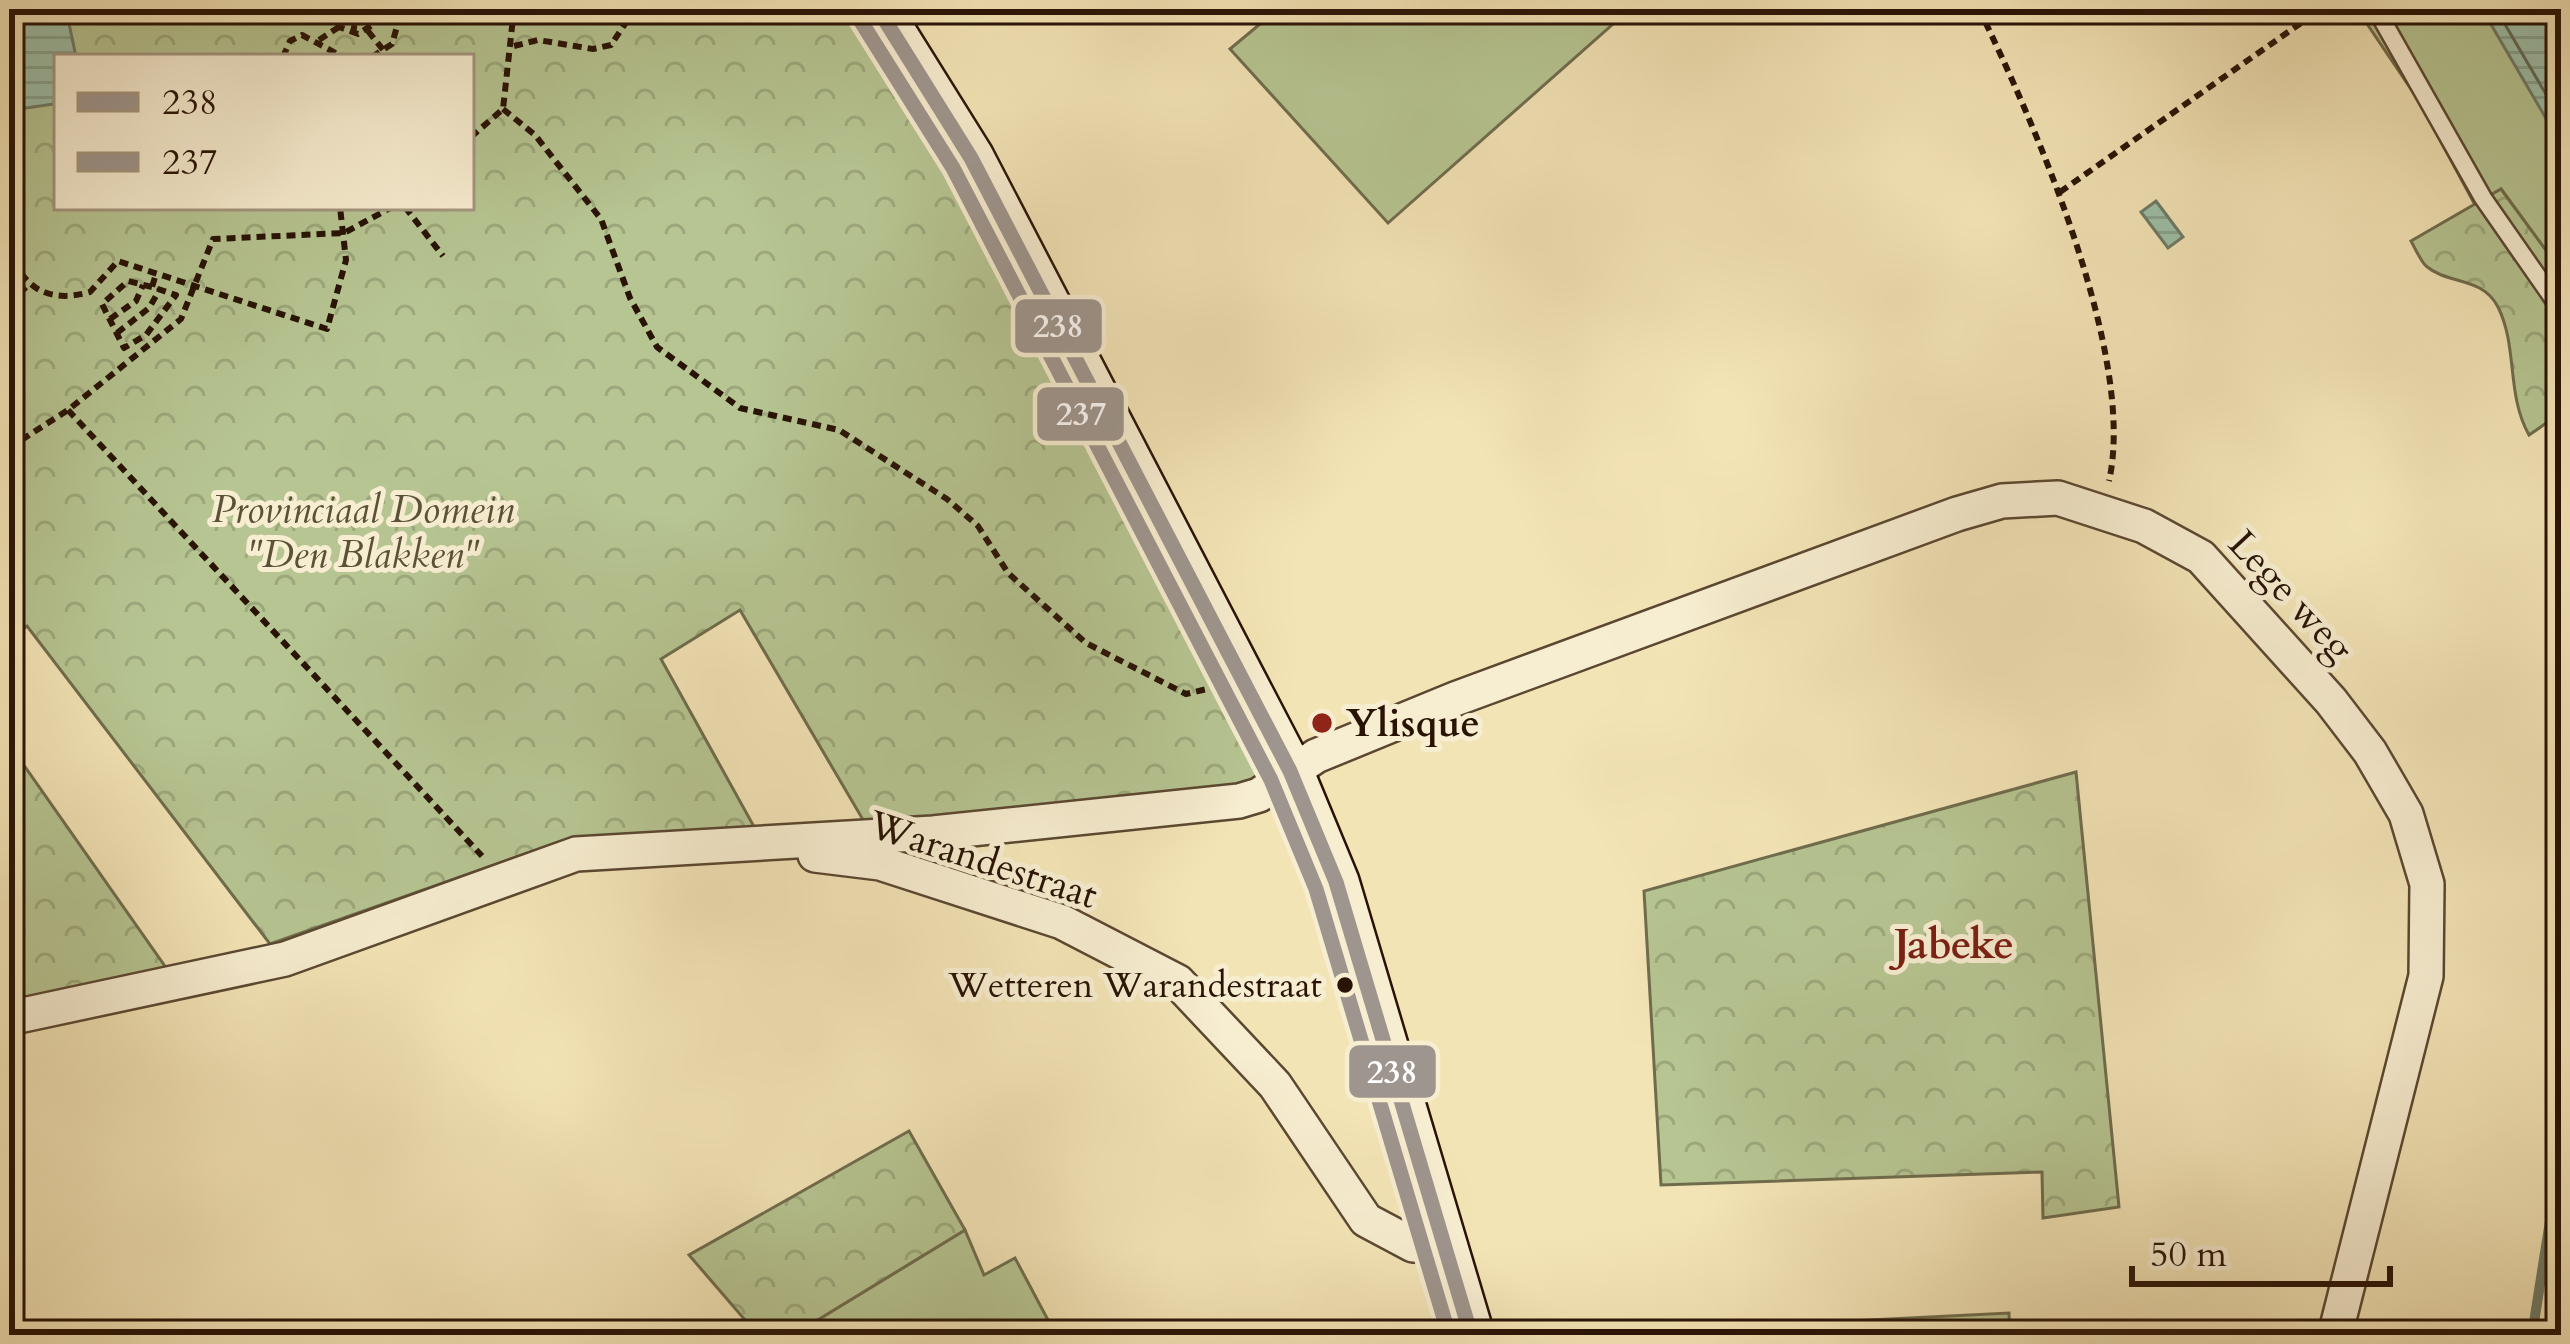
<svg xmlns="http://www.w3.org/2000/svg" width="2570" height="1344" font-family="Cardo,serif">
<style>
.green{fill:#b6c592;stroke:#6f6c4c;stroke-width:3}
.forest{fill:url(#forest-crowns);stroke:#6f6c4c;stroke-width:3;fill-rule:evenodd}
.water{fill:url(#water-rules);stroke:#6e7a67;stroke-width:3}
.lines{fill:none;stroke-linecap:round;stroke-linejoin:round}
.shore{stroke:#626956;stroke-width:3}
.stream{stroke:#6e7a67;stroke-width:10}
.service-casing{stroke:#5b4731;stroke-width:21}
.minor-casing{stroke:#5b4731;stroke-width:38}
.secondary-casing{stroke:#281305;stroke-width:50}
.path{stroke:#281305;stroke-width:6;stroke-dasharray:9 6;stroke-linecap:butt}
.service{stroke:#f7edd0;stroke-width:16}
.minor{stroke:#f7edd0;stroke-width:33}
.secondary{stroke:#f7edd0;stroke-width:45}
.bus-1-casing{stroke:#f7edd0;stroke-width:24}
.bus-2-casing{stroke:#f7edd0;stroke-width:24}
.bus-1{stroke:#9e958e;stroke-width:15}
.bus-2{stroke:#9e958e;stroke-width:15}
.poi-dot{fill:#8f2418;stroke:#f7edd0;stroke-width:4.5}
.bus-dot{fill:#281305;stroke:#f7edd0;stroke-width:4.5}
.labels{text-anchor:middle;dominant-baseline:central;stroke-width:10;stroke-linejoin:round;paint-order:stroke}
.bus-label{font-size:36px;fill:#281305;stroke:#f7edd0;text-anchor:end}
.park-label{font-size:39px;font-style:italic;fill:#5a5136;stroke:#f7edd0}
.street-label{font-size:39px;fill:#281305;stroke:#f7edd0}
.poi-label{font-size:39px;font-weight:bold;fill:#281305;stroke:#f7edd0;text-anchor:start}
.neighbourhood-label{font-size:42px;font-weight:bold;fill:#7a1f14;stroke:#f7edd0}
.line-badge{stroke:#f7edd0;stroke-width:4.5}
.badge-label{font-size:33px;text-anchor:middle;font-weight:bold;fill:#fff}
</style>
<defs>
<pattern id="forest-crowns" width="20" height="18" patternUnits="userSpaceOnUse" patternTransform="scale(3)"><rect width="20" height="18" fill="#b6c592"/><path d="M2 6a3 3 0 1 1 6 0M12 15a3 3 0 1 1 6 0" fill="none" stroke="#9ca87c"/></pattern>
<pattern id="water-rules" width="6" height="5" patternUnits="userSpaceOnUse" patternTransform="scale(3)"><rect width="6" height="5" fill="#9dbfa8"/><path d="M0 2.5h6" fill="none" stroke="#87a38f"/></pattern>
</defs>
<rect width="100%" height="100%" fill="#f3e4b6"/>
<filter id="stains"><feTurbulence type="fractalNoise" baseFrequency=".00167" numOctaves="4"/><feColorMatrix values="0 0 0 0 .2 0 0 0 0 .09 0 0 0 0 .02 0 0 0 .5 -.17"/></filter>
<radialGradient id="worn" r=".72"><stop offset=".6" stop-color="#630" stop-opacity="0"/><stop offset="1" stop-color="#630" stop-opacity=".3"/></radialGradient>
<!-- green -->
<g class="green">
<polygon points="1278,9 1630,9 1388,223 1230,49"/>
<polygon points="2357,9 2482,9 2561,141 2561,271 2501,189 2475,205 2419,101"/>
<polygon points="965,1230 984,1275 1015,1258 1056,1335 793,1335"/>
<polygon points="2009,1313 2010,1335 1649,1331"/>
</g>
<!-- forest -->
<g class="forest">
<path d="M9 9H851L881 53 1110 474 1265 775 1201 801 869 830 740 610 661 659 757 832 562 841 270 944 27 626 9 639ZM57 57H471V207H57Z"/>
<path d="M2501 189 2561 271V413L2529 435C2506 394 2518 347 2498 307 2482 276 2448 285 2426 266 2420 260 2415 248 2411 241Z"/>
<polygon points="9,744 169,972 9,1002"/>
<polygon points="2076,772 2119,1207 2043,1218 2042,1172 1661,1185 1644,891"/>
<polygon points="909,1131 965,1230 793,1335 758,1335 689,1255"/>
</g>
<!-- water -->
<g class="water">
<polygon points="9,9 66,9 76,57 57,57 54,104 26,108 9,103"/>
<polygon points="2482,9 2561,9 2561,141 2551,127"/>
<polygon points="2156,201 2183,237 2168,248 2141,212"/>
</g>
<g class="lines">
<!-- shore -->
<polyline class="shore" points="2496,9 2561,120"/>
<!-- stream -->
<polyline class="stream" points="2532,1335 2550,1221 2561,1209"/>
<!-- service casing -->
<g class="service-casing">
<polyline id="service" points="2376,9 2483,198 2561,310"/>
</g>
<!-- minor casing -->
<g class="minor-casing">
<g id="minor">
<polyline points="815,855 880,863 1062,922 1178,982 1275,1085 1366,1220 1413,1245 1446,1246"/>
<polyline points="9,1018 285,959 576,854 933,833 1239,801 1259,795 1316,756 1455,699 1957,514 2002,501 2058,498 2144,526 2201,557 2331,701 2370,752 2406,814 2427,884 2426,976 2335,1335"/>
</g>
</g>
<!-- secondary casing -->
<g class="secondary-casing">
<polyline id="secondary" points="878,9 971,158 1290,771 1336,882 1471,1335"/>
</g>
<!-- path -->
<g class="path">
<polyline points="335,9 339,27 358,34 374,24 376,9"/>
<path d="M1979 9C2034 122 2137 356 2109 481"/>
<polyline points="335,11 376,16"/>
<polyline points="368,31 384,51"/>
<polyline points="353,34 357,9"/>
<polyline points="319,40 339,27"/>
<polyline points="514,46 538,40 593,49 611,45 635,9"/>
<polyline points="283,57 290,41 302,35 343,57"/>
<polyline points="372,57 392,44 402,9"/>
<polyline points="503,109 535,135 601,219 630,298 657,347 740,408 839,430 947,499 978,526 1008,573 1086,643 1186,694 1207,689"/>
<polyline points="471,137 503,109 514,9"/>
<polyline points="2060,192 2321,9"/>
<polyline points="9,207 9,235"/>
<polyline points="405,207 443,256"/>
<path d="M9 246C21 288 48 304 90 292L118 261 327 329 346 260 340 207"/>
<polyline points="152,287 128,281 102,304 124,348 146,335 176,295 152,287 156,274"/>
<polyline points="9,292 15,298 28,285"/>
<polyline points="110,319 136,301 143,285"/>
<polyline points="117,333 149,308 160,289"/>
<polyline points="68,410 482,856"/>
<polyline points="9,448 68,410 181,319 213,239 344,233 392,207"/>
</g>
<!-- service -->
<use href="#service" class="service"/>
<!-- minor -->
<use href="#minor" class="minor"/>
<!-- secondary -->
<use href="#secondary" class="secondary"/>
<!-- bus-1 casing -->
<g class="bus-1-casing">
<polyline id="bus-1" points="878,9 971,158 1290,771 1336,882 1471,1335"/>
</g>
<!-- bus-2 casing -->
<g class="bus-2-casing">
<polyline id="bus-2" points="860,20 953,168 1271,780 1316,889 1449,1335"/>
</g>
<!-- bus-1 -->
<use href="#bus-1" class="bus-1"/>
<!-- bus-2 -->
<use href="#bus-2" class="bus-2"/>
</g>
<!-- markers -->
<circle class="poi-dot" cx="1322" cy="723" r="12"/>
<circle class="bus-dot" cx="1345" cy="985" r="10"/>
<g class="labels">
<!-- bus labels -->
<g class="bus-label">
<text x="1322" y="985">Wetteren Warandestraat</text>
</g>
<!-- park labels -->
<g class="park-label">
<text x="363" y="509">Provinciaal Domein<tspan x="363" dy="45">"Den Blakken"</tspan></text>
</g>
<!-- street labels -->
<g class="street-label">
<text transform="translate(2291 596) rotate(47)">Lege weg</text>
<text transform="translate(983 860) rotate(18)">Warandestraat</text>
</g>
<!-- poi labels -->
<g class="poi-label">
<text x="1346" y="723">Ylisque</text>
</g>
<!-- neighbourhood labels -->
<g class="neighbourhood-label">
<text x="1954" y="944">Jabeke</text>
</g>
</g>
<g class="line-badge">
<rect x="1013" y="297" width="91" height="58" rx="12" fill="#9e958e"/>
<rect x="1035" y="385" width="91" height="58" rx="12" fill="#9e958e"/>
<rect x="1347" y="1043" width="91" height="57" rx="12" fill="#9e958e"/>
</g>
<g class="badge-label">
<text x="1058" y="337">238</text>
<text x="1081" y="425">237</text>
<text x="1392" y="1083">238</text>
</g>
<!-- margin -->
<rect width="2570" height="1344" fill="none" stroke="#f3e4b6" stroke-width="48"/>
<rect x="12" y="12" width="2546" height="1320" fill="none" stroke="#281305" stroke-width="6"/>
<rect x="24" y="24" width="2522" height="1296" fill="none" stroke="#281305" stroke-width="3"/>
<!-- legend -->
<rect x="54" y="54" width="420" height="156" fill="#f7edd0" stroke="#a4967f" stroke-width="3"/>
<rect x="78" y="93" width="60" height="18" fill="#9e958e" stroke="#a4967f" stroke-width="3"/>
<text x="162" y="114" font-size="36" fill="#281305">238</text>
<rect x="78" y="153" width="60" height="18" fill="#9e958e" stroke="#a4967f" stroke-width="3"/>
<text x="162" y="174" font-size="36" fill="#281305">237</text>
<!-- scale -->
<path d="M2132 1266v18h258v-18" fill="none" stroke="#281305" stroke-width="6"/>
<text x="2150" y="1266" font-size="36" fill="#281305" stroke="#f7edd0" stroke-width="9" paint-order="stroke">50 m</text>
<rect width="100%" height="100%" filter="url(#stains)"/>
<rect width="100%" height="100%" fill="url(#worn)"/>
</svg>
